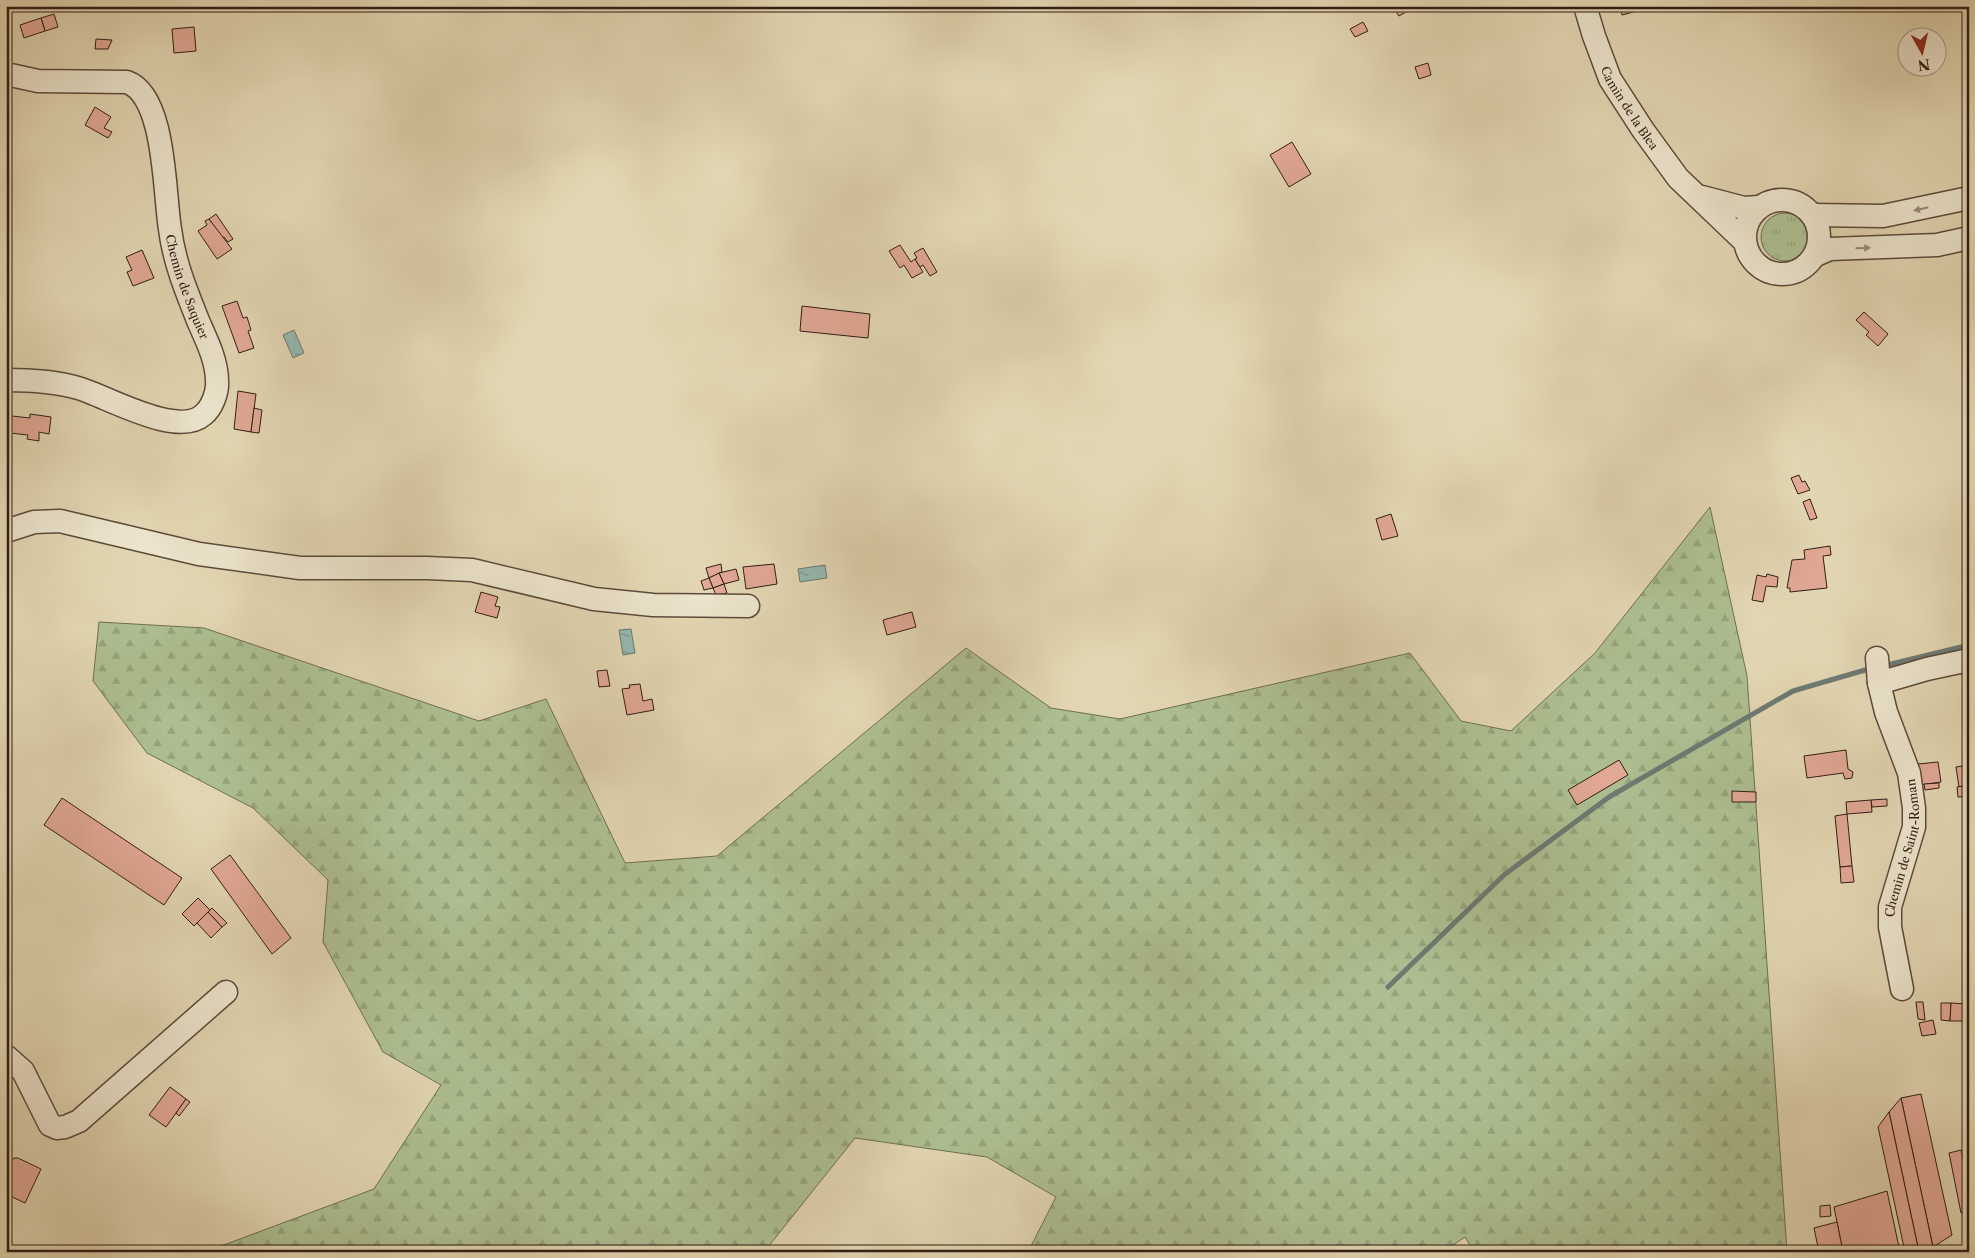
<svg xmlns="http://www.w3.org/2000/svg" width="1975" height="1258" font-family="'Libre Caslon Text',serif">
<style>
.grass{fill:url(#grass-tufts);stroke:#6f6e53}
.forest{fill:url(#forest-firs);stroke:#6f6e53}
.water{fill:url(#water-ripples);stroke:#6d7a73}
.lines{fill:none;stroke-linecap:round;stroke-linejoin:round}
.stream{stroke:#6d7a73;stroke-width:5}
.building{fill:#e1a895;stroke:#311d15}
.minor-casing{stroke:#5d4b3c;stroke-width:25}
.minor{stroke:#ece4cd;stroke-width:22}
.oneway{fill:#988a7a}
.labels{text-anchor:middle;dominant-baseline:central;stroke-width:4.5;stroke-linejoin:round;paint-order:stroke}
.street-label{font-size:12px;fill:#311d15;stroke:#ece4cd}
</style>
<defs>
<pattern id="grass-tufts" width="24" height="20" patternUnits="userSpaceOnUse" patternTransform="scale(1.25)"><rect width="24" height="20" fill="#adbf91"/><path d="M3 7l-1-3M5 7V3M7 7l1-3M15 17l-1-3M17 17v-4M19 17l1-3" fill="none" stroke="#95a47c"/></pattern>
<pattern id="forest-firs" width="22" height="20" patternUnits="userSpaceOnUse" patternTransform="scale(1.25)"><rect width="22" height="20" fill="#adbf91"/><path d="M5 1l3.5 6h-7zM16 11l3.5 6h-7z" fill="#95a47c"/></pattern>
<pattern id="water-ripples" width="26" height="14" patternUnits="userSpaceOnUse" patternTransform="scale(1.25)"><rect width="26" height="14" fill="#95b8b1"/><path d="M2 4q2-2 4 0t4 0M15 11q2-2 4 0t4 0" fill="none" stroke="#7a958f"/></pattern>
</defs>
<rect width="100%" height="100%" fill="#e2d6b2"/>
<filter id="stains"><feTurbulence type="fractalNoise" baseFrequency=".004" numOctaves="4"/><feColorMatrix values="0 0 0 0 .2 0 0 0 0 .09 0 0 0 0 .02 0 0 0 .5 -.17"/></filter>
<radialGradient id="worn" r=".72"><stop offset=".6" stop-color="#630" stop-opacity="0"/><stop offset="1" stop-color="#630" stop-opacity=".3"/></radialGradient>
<!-- grass -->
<circle class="grass" cx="1785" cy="237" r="24"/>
<!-- forest -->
<polygon class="forest" points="1710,507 1747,676 1787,1252 1474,1252 1465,1237 1443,1252 1028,1252 1056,1197 987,1157 855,1138 764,1252 205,1252 374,1189 441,1085 383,1052 323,942 328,880 253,808 147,753 93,681 99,622 204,628 479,721 546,699 625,863 717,856 966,648 1051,708 1120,719 1410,653 1461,721 1511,731 1595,653"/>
<!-- water -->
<g class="water">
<polygon points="294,330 304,353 293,358 283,335"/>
<polygon points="825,565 827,578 800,582 798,569"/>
<polygon points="631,629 635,653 623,655 619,630"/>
</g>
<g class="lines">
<!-- stream -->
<g class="stream">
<polyline points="1883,666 1969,645"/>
<polyline points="1388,987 1504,875 1609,797 1793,691 1872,668"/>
</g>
</g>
<!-- building -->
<g class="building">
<polygon points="1397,6 1412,6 1413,8 1399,16 1394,9"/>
<polygon points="1620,6 1656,6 1622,15"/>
<polygon points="54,14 58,27 45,31 41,18"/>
<polygon points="41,18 45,31 24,38 20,25"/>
<polygon points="1363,22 1368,31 1355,37 1350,29"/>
<polygon points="194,27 196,51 174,53 172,29"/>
<polygon points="96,39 112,40 108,49 95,49"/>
<polygon points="1428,63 1431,75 1419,79 1415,67"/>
<polygon points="95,107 111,117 104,128 112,132 108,138 85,125"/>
<polygon points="1292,142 1311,174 1289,187 1270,155"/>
<polygon points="216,214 233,239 228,242 224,237 222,238 209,219"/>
<polygon points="209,219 232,249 217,259 198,231 207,225 205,221"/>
<polygon points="900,245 911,262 915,259 923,272 912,278 904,265 900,268 889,251"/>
<polygon points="923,248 937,272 930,276 923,265 920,267 915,259 917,258 914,253"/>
<polygon points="142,250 154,278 133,286 127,272 132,270 126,257"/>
<polygon points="237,301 243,318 247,317 251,330 248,331 254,348 239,353 222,306"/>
<polygon points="802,306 870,314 868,338 800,331"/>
<polygon points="1864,312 1888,334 1878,346 1866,335 1869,332 1856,320"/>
<polygon points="238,391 256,394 251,432 234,429"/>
<polygon points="254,408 262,410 259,433 251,432"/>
<polygon points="30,414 51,417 49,434 39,432 39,441 27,439 28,435 10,433 12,416 30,418"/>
<polygon points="1799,475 1802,482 1805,481 1810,490 1798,494 1791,478"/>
<polygon points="1810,499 1817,518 1810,520 1803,502"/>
<polygon points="1391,514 1398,536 1382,540 1376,519"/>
<polygon points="1830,546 1831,555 1823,556 1827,588 1790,592 1790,588 1787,588 1792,560 1805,559 1804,550"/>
<polygon points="721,564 722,572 709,578 706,568"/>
<polygon points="774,564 777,584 746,589 743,567"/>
<polygon points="736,569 739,580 724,584 719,573"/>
<polygon points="719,573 724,584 713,588 709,578"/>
<polygon points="1767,574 1778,577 1777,587 1766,586 1763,602 1752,600 1757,575 1766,577"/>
<polygon points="709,578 713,588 704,590 701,581"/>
<polygon points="724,584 727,593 716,595 713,588"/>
<polygon points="481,592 498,597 495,606 500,607 497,618 475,612"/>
<polygon points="912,612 916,627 887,635 883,620"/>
<polygon points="607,670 610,686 599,687 597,671"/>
<polygon points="640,684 643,701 652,699 654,710 627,715 622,689 630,688 629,685"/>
<polygon points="1846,750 1848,769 1853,772 1852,778 1845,779 1843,773 1807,778 1804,756"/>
<polygon points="1619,760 1628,775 1577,805 1568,790"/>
<polygon points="1938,762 1941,782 1920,785 1918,764"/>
<polygon points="1969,765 1969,785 1959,787 1956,767"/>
<polygon points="1939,783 1939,788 1925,790 1924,784"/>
<polygon points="1969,785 1969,796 1958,797 1957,787"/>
<polygon points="1732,791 1756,792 1756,802 1732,802"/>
<polygon points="62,798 182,878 164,905 44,825"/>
<polygon points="1887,799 1887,806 1872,807 1871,800"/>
<polygon points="1871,800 1872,812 1847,814 1846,802"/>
<polygon points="1847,814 1852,866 1840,867 1835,816"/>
<polygon points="230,855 291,938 272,954 211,869"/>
<polygon points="1852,866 1854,882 1841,883 1840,867"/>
<polygon points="198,898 210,910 194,926 182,914"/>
<polygon points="212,908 227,923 222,927 208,912"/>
<polygon points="208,912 222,927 211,938 197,923"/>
<polygon points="1916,1002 1923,1002 1925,1020 1918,1019"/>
<polygon points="1941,1003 1951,1003 1950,1021 1941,1020"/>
<polygon points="1951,1003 1967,1004 1966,1021 1950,1021"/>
<polygon points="1933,1020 1936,1034 1922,1036 1919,1023"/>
<polygon points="170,1087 186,1099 166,1127 149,1115"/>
<polygon points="1921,1094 1952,1235 1933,1247 1901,1098"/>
<polygon points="1901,1098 1933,1247 1934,1252 1919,1252 1889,1112"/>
<polygon points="186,1099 190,1102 179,1116 176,1113"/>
<polygon points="1889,1112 1919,1252 1905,1252 1878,1127"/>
<polygon points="1961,1150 1969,1184 1969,1211 1961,1213 1949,1153"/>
<polygon points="14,1158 18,1158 41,1169 25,1203 6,1194 6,1182 11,1171 9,1164"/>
<polygon points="1887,1191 1900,1252 1843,1252 1834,1207"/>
<polygon points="1830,1205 1831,1216 1820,1217 1820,1206"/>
<polygon points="1837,1222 1843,1252 1819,1252 1814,1228"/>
</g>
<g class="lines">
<!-- minor casing -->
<g class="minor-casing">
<g id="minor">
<path id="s1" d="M1585 6 1594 36 1610 79 1643 130 1678 178 1745 242"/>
<path id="s2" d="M6 74 38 81 127 82C166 96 164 194 170 229 174 262 187 293 199 323 207 341 217 361 217 381 218 392 212 408 203 415 177 438 106 396 78 388 54 381 30 380 6 380"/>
<polyline points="1702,197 1744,208 1759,207"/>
<circle cx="1782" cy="237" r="37"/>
<polyline points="1813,215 1883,216 1969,198"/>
<polyline points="1816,255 1830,249 1937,245 1969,238"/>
<polyline points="6,531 34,522 60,521 199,554 300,568 427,568 472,570 594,599 653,605 748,606"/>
<polyline points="1877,658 1879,683"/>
<path id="s3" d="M1902 989 1890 927V907L1914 827V808L1909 773 1886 712 1879 683 1927 669 1969 660"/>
<polyline points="6,1056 23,1071 50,1125 57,1128 65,1127 79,1121 226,992"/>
</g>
</g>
<!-- minor -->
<use href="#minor" class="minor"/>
</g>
<!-- one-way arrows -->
<defs><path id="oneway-solid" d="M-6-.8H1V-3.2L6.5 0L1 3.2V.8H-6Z" transform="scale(1.25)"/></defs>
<g class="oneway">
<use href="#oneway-solid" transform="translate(1921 209) rotate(167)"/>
<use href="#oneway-solid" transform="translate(1863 248) rotate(-1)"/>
</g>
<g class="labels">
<!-- street labels -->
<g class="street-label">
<text stroke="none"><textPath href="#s1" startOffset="112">Camin de la Blea</textPath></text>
<text stroke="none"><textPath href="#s2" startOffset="341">Chemin de Saquier</textPath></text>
<text stroke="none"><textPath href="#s3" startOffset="144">Chemin de Saint-Roman</textPath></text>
</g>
</g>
<!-- margin -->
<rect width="1975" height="1258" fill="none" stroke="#e2d6b2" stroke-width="25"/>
<rect x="8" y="8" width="1960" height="1243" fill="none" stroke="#311d15" stroke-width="2.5"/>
<rect x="12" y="12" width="1950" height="1233" fill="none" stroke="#311d15"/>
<!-- north arrow -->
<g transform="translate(1922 52) rotate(172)"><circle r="24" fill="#ece4cd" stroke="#a19483"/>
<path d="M0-4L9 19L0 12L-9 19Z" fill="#8f2418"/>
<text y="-8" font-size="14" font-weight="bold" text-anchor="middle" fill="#311d15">N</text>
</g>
<rect width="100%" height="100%" filter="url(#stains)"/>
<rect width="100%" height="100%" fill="url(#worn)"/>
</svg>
